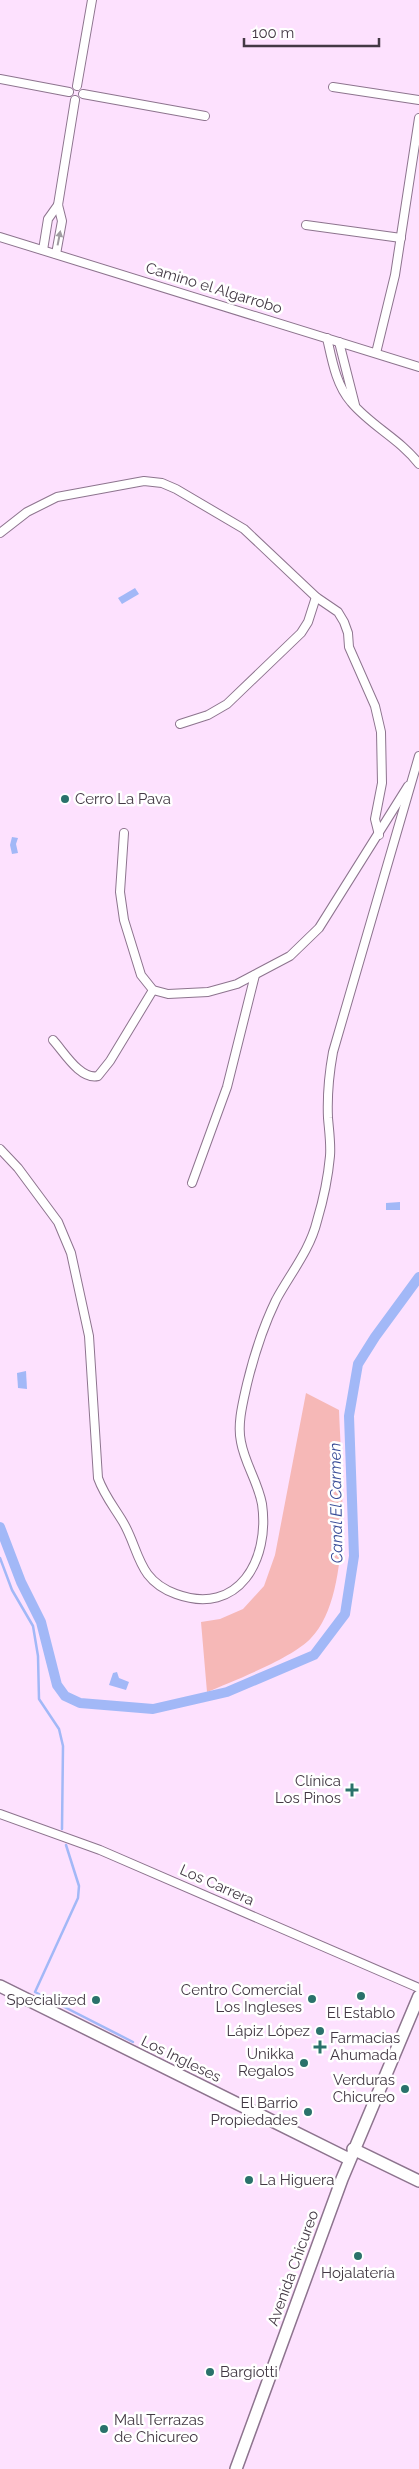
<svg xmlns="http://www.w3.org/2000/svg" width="419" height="2469" font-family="Raleway,sans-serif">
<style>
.green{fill:#f6b8b7}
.water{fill:#a2b8f7}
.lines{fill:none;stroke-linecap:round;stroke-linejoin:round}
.stream{stroke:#a2b8f7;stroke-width:2.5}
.canal{stroke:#a2b8f7;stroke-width:10}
.street-casing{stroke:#8d748e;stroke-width:10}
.secondary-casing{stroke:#8d748e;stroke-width:14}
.street{stroke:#fff;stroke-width:8}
.secondary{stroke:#fff;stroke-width:11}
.oneway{fill:#a19ca2}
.poi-dot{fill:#2a726b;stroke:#fff;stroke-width:2}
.labels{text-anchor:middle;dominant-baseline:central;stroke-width:5;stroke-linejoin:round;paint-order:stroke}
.street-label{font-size:15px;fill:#433944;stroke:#fff}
.poi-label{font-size:15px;fill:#433944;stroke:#fff;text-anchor:end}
.water-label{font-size:16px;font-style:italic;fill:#384c97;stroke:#fff}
</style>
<rect width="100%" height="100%" fill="#fde1fe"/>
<!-- green -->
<path class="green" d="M306 1393 339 1410C341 1469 354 1594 311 1638 293 1658 233 1681 207 1692L201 1622 220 1619 243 1609 264 1586 275 1555Z"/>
<!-- water -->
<g class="water">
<polygon points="135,588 139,594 122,604 118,598"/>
<polygon points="12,837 18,838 16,844 18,853 12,854 10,845"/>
<polygon points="400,1202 400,1210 386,1210 386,1203"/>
<polygon points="26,1371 27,1389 18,1388 17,1373"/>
<polygon points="117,1672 119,1678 129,1682 126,1690 109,1685 113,1673"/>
</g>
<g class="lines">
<!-- stream -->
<g class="stream">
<polyline points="0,1558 12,1590 33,1626 38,1656 39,1699 59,1729 63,1746 62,1829"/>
<polyline points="66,1845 79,1886 78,1898 35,1992 133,2042"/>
</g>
<!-- canal -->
<polyline class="canal" points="0,1527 21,1582 41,1622 57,1685 65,1696 80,1703 153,1709 227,1692 314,1655 345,1614 354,1556 349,1416 358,1364 375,1337 419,1277"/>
<!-- street casing -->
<g class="street-casing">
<g id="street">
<polyline points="0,79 69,92"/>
<polyline points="77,86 92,0"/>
<polyline points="333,87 419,100"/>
<polyline points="83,94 205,116"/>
<polyline points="306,225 401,238"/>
<polyline points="0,237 419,367"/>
<polyline points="43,250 48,219 58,205"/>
<polyline points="56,254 62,221 58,205 75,100"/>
<path d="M327 338C332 360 336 385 351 402 371 426 400 439 419 464"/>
<polyline points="339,342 355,405"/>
<polyline points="376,353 395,275 419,118"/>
<polyline points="0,533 27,512 57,497 144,481 162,483 176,489 244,529 316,597 338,612 344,622 348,633 349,647 375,706 381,732 382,783 375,819 379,835"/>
<polyline points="180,724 208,715 227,704 301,633 308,622 316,597"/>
<polyline points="124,833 120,892 124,920 141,975 153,990 168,994 208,992 237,984 290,956 319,928 408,786"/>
<path d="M53 1040C64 1052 80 1080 98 1076L110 1061 153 990"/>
<path d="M0 1149 18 1168 58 1222 71 1253 89 1336 98 1478C104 1495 114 1507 123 1522 140 1551 137 1580 176 1594 239 1617 270 1559 262 1504 258 1482 245 1464 241 1442 237 1424 243 1402 247 1384 254 1355 263 1327 276 1300 290 1274 310 1250 317 1221 323 1201 328 1178 330 1156 331 1144 329 1130 328 1118 327 1095 329 1074 333 1052L419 756"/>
<polyline points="192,1183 227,1087 255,975"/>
<polyline points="0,1814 100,1850 419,1988"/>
</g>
</g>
<!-- secondary casing -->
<g class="secondary-casing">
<g id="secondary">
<polyline points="0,1986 349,2159"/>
<polyline points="353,2149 419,2181"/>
<polyline points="236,2469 342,2179 419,1996"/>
</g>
</g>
<!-- street -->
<use href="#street" class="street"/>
<!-- secondary -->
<use href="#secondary" class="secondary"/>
</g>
<!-- one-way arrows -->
<defs><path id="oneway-solid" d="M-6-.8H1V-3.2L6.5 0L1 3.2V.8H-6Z" transform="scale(1.25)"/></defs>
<use class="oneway" href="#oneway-solid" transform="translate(59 238) rotate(-79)"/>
<!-- markers -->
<g class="poi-dot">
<circle cx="65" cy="799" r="5"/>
<path d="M349.5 1782.5h5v5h5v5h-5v5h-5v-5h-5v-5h5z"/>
<circle cx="361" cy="1996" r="5"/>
<circle cx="312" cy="1999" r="5"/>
<circle cx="96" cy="2000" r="5"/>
<circle cx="320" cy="2031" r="5"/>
<path d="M317.5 2039.5h5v5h5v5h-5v5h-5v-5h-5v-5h5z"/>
<circle cx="304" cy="2063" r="5"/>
<circle cx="405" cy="2089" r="5"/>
<circle cx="308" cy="2112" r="5"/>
<circle cx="249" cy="2180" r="5"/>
<circle cx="358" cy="2256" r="5"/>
<circle cx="210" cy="2372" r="5"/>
<circle cx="104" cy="2429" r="5"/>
</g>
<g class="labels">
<!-- street labels -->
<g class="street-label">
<text transform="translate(214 288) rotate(17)">Camino el Algarrobo</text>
<text transform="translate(217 1885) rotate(24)">Los Carrera</text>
<text transform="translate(181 2059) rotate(26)">Los Ingleses</text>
<text transform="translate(293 2268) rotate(-70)">Avenida Chicureo</text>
</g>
<!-- poi labels -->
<g class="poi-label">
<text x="75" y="799" text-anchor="start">Cerro La Pava</text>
<text x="341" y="1781">Clínica<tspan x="341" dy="17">Los Pinos</tspan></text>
<text x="302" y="1990">Centro Comercial<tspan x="302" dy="17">Los Ingleses</tspan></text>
<text x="86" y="2000">Specialized</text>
<text x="361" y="2013" text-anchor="middle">El Establo</text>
<text x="310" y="2031">Lápiz López</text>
<text x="330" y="2038" text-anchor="start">Farmacias<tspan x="330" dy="17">Ahumada</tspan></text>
<text x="294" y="2054">Unikka<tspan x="294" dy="17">Regalos</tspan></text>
<text x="395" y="2080">Verduras<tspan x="395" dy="17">Chicureo</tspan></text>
<text x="298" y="2103">El Barrio<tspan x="298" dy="17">Propiedades</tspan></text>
<text x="259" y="2180" text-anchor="start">La Higuera</text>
<text x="358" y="2273" text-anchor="middle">Hojalatería</text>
<text x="220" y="2372" text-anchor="start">Bargiotti</text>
<text x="114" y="2420" text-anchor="start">Mall Terrazas<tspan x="114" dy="17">de Chicureo</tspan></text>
</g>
<!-- water labels -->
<g class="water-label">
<text transform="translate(336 1503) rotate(-91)">Canal El Carmen</text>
</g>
</g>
<!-- scale -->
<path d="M244 38v8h135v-8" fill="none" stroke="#433944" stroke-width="2.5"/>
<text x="252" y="38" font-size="15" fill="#433944" stroke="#ffffff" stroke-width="4" paint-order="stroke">100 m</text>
</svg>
